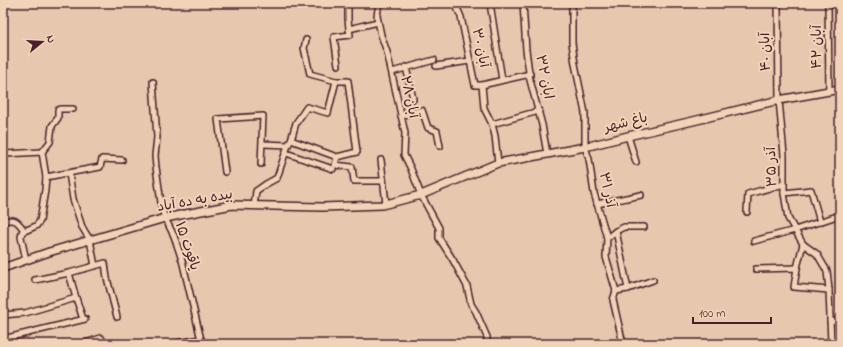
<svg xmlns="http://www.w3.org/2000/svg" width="843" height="347" font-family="'Indie Flower','Playpen Sans Arabic',sans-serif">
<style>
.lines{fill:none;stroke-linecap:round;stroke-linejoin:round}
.minor-casing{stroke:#4a1f2b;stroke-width:8}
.major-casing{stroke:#4a1f2b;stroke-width:10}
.minor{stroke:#f1d3b7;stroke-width:5}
.major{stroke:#f1d3b7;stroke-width:7}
.labels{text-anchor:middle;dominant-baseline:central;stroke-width:4;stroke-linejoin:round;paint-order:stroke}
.street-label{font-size:14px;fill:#4a1f2b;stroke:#f1d3b7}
</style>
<rect width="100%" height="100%" fill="#e7c8af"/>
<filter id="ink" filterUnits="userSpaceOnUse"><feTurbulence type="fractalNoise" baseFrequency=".025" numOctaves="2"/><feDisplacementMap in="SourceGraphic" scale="8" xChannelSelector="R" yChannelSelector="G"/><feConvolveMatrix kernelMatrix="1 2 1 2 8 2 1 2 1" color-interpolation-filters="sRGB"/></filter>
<g filter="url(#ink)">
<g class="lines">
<!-- minor casing -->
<g class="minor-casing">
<g id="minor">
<polyline points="348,3 348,19 349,29"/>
<polyline points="379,3 377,16 381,35 387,52 405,133 404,155 411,169 421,195 439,228 439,238 453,260 467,286 471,304 476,312 487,337 487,344"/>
<polyline points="455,3 461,17 475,85 482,85 484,108 492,124 495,136 498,163"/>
<polyline points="490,3 502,80"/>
<polyline points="523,3 526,50 530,80 542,125 547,154"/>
<polyline points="572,3 572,43 575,64 585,113 585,147 589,159 594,193 607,238"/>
<polyline points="778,3 779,100 784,155 784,193 788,218 795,230 840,215"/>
<polyline points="828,3 829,91"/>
<polyline points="306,40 304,48 310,74 336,81 348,81 357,152 337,157"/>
<polyline points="338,65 334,37 350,35 349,29 378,22"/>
<polyline points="436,66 470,61"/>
<polyline points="406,67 413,99"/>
<polyline points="392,72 434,60"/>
<polyline points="153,82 157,137 155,156 156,167 162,210 165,218 174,236 182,260 202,344"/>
<polyline points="482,85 530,74"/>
<polyline points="401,116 422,110 428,128 437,131 440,146"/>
<polyline points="492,124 539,111"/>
<polyline points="628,136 636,162"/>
<polyline points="291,140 296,123 307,107 328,113 336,81"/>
<polyline points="263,144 288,145 291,140 337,157 335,165 352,167 354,181 383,181"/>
<polyline points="3,153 5,154 42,152"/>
<polyline points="286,153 333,169"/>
<polyline points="381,160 386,204"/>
<polyline points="225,172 218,119 263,116 261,164"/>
<polyline points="69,173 73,199 82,227 90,240 95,266"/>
<polyline points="46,177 100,167 102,159 122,160"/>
<polyline points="784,193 811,190 820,222"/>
<polyline points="597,204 641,195"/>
<polyline points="254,206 256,191 266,184 277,178 288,145"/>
<polyline points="747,212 748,194 784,184"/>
<path d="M3 221C16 218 17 221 24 230"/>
<polyline points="616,231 628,289"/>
<polyline points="754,241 795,230 803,244 817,254 827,271 829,290 831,344"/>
<polyline points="26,260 21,237 22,232 36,226 40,221 45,190 46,177 42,152 50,142 52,126 58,118 58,110 60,109 73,109"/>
<polyline points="797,268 803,244"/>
<polyline points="756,269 797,268 794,287 829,290"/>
<polyline points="69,273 76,298"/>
<polyline points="35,280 69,273 105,263 107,278 117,317"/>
<polyline points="616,291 606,257 607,238 616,231 624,227 644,227"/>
<polyline points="616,291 613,300 623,344"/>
<polyline points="616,291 628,289 653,280"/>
<polyline points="3,315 25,313 76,298 83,319"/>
<polyline points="830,321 840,322"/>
<polyline points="3,339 85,319"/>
<polyline points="82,344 101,338 105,344"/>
<polyline points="171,344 201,339"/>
</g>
</g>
<!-- major casing -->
<g class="major-casing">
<polyline id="major" points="3,268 49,252 165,218 232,205 322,207 382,205 421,195 498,163 585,147 628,136 693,121 779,100 840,89"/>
</g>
<!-- minor -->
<use href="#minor" class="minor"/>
<!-- major -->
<use href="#major" class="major"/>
</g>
</g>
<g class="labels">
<!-- street labels -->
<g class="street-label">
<text transform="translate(817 47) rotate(-90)">آبان ۴۲</text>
<text transform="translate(480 48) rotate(78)">آبان ۳۰</text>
<text transform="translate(766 52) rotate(-91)">آبان ۴۰</text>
<text transform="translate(544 77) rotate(79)">ابان ۳۲</text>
<text transform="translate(409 97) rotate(78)">آبان ۲۸</text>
<text transform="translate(626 123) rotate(-14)">باغ شهر</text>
<text transform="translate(772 167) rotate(-92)">آذر ۳۵</text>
<text transform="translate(607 190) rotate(78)">آذر ۳۱</text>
<text transform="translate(195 201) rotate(-10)">بیده به ده آباد</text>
<text transform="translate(187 246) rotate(71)">یاقوت ۱۵</text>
</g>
</g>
<!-- margin -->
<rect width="843" height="347" fill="none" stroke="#f1d3b7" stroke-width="16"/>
<rect x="8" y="8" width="827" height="331" fill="none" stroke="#4a1f2b" stroke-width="1.5" filter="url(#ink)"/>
<!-- north arrow -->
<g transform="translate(42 42) rotate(72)" stroke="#f1d3b7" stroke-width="3" paint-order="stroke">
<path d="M0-3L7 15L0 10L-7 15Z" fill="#4a1f2b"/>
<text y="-6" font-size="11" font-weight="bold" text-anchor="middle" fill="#4a1f2b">N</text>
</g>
<!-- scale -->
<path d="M693 317v6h78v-6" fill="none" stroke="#4a1f2b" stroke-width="2"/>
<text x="699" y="317" font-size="12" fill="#4a1f2b" stroke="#f1d3b7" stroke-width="3" paint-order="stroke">100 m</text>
</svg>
